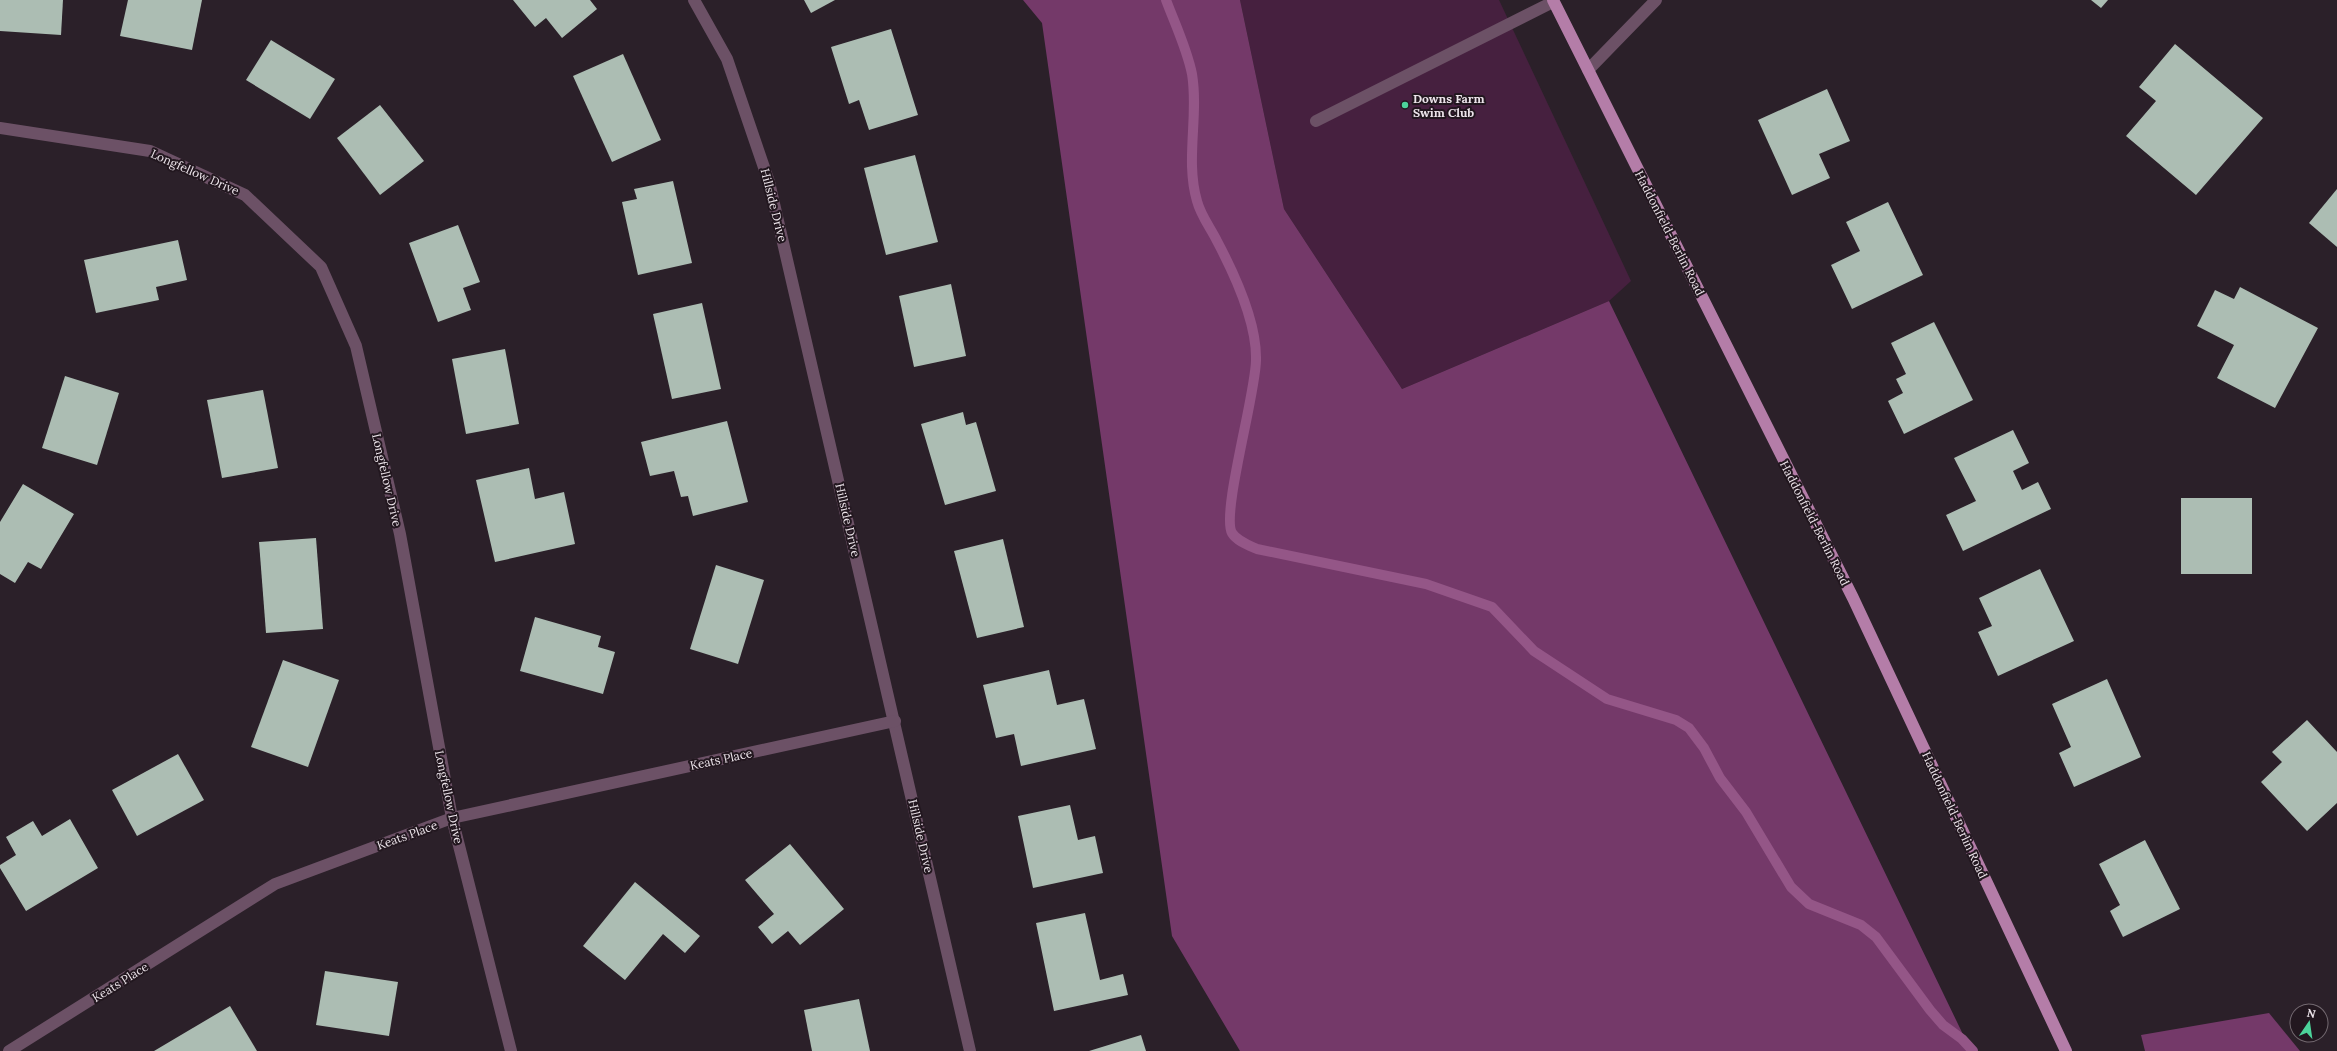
<svg xmlns="http://www.w3.org/2000/svg" width="2337" height="1051" font-family="Lora,serif">
<style>
.green{fill:#46203f}
.forest{fill:#743969}
.lines{fill:none;stroke-linecap:round;stroke-linejoin:round}
.stream{stroke:#945687;stroke-width:10}
.building{fill:#acbdb3}
.lane{stroke:#6c5166;stroke-width:12}
.street{stroke:#6c5166;stroke-width:12}
.primary{stroke:#b47da8;stroke-width:12}
.poi-dot{fill:#4cd39a;stroke:#22171f;stroke-width:1.5}
.labels{text-anchor:middle;dominant-baseline:central;stroke-width:4;stroke-linejoin:round;paint-order:stroke}
.poi-label{font-size:12px;font-weight:bold;fill:#ece4ea;stroke:#22171f;text-anchor:start}
.street-label{font-size:12px;fill:#ece4ea;stroke:#22171f}
</style>
<rect width="100%" height="100%" fill="#2b2029"/>
<!-- green -->
<polygon class="green" points="1240,0 1499,0 1631,281 1609,301 1402,389 1284,209"/>
<!-- forest -->
<g class="forest">
<polygon points="1023,0 1240,0 1284,209 1402,389 1609,301 1971,1051 1240,1051 1172,936 1042,23"/>
<polygon points="2269,1013 2300,1051 2145,1051 2141,1035"/>
</g>
<g class="lines">
<!-- stream -->
<path class="stream" d="M1166 0C1175 24 1187 49 1192 74 1199 116 1185 160 1197 201 1201 216 1210 227 1217 241 1235 275 1257 322 1256 360 1256 393 1221 514 1232 533 1237 541 1248 545 1257 549L1426 584 1492 607 1534 651 1607 699 1676 720 1689 728 1704 748 1720 778 1746 812 1791 887 1809 904 1861 925 1876 937 1930 1010 1943 1025 1962 1039 1973 1051"/>
</g>
<!-- building -->
<g class="building">
<polygon points="0,0 63,0 61,35 0,31"/>
<polygon points="128,0 202,0 192,50 120,36"/>
<polygon points="513,0 590,0 597,9 562,38 546,18 535,27"/>
<polygon points="804,0 835,0 811,13"/>
<polygon points="2091,0 2108,0 2101,8"/>
<polygon points="891,29 918,115 869,130 859,100 849,104 831,47"/>
<polygon points="271,40 335,79 310,119 246,80"/>
<polygon points="2175,44 2263,118 2196,195 2126,136 2156,101 2139,87"/>
<polygon points="623,54 661,140 612,162 573,76"/>
<polygon points="1827,89 1850,141 1819,154 1830,178 1792,195 1758,120"/>
<polygon points="380,105 424,161 380,195 337,138"/>
<polygon points="915,155 938,242 886,255 864,168"/>
<polygon points="673,181 692,263 638,275 622,202 637,199 634,189"/>
<polygon points="2337,189 2337,247 2309,223"/>
<polygon points="1888,202 1923,275 1852,309 1831,265 1860,251 1846,222"/>
<polygon points="458,225 480,282 463,288 471,310 438,322 409,243"/>
<polygon points="178,240 187,280 156,287 159,300 96,313 84,260"/>
<polygon points="951,284 966,356 914,367 899,296"/>
<polygon points="2240,287 2318,328 2275,408 2217,378 2234,345 2197,326 2215,290 2234,299"/>
<polygon points="702,303 721,389 672,399 653,314"/>
<polygon points="1934,322 1973,400 1904,434 1888,401 1903,393 1896,379 1906,374 1891,343"/>
<polygon points="505,349 519,424 466,434 452,359"/>
<polygon points="65,376 119,393 97,465 42,448"/>
<polygon points="263,390 278,468 222,478 207,400"/>
<polygon points="963,412 966,425 976,422 996,491 945,505 921,424"/>
<polygon points="727,421 748,502 693,516 688,496 681,497 674,471 650,476 641,442"/>
<polygon points="2013,430 2029,463 2013,471 2022,490 2038,482 2051,509 1963,551 1946,515 1976,501 1954,458"/>
<polygon points="529,468 535,499 564,492 575,544 495,562 476,480"/>
<polygon points="23,484 74,514 41,569 28,562 15,583 0,574 0,522"/>
<rect x="2181" y="498" width="71" height="76"/>
<polygon points="316,538 323,629 266,633 259,542"/>
<polygon points="1003,539 1024,627 977,638 954,551"/>
<polygon points="716,565 764,580 738,664 690,649"/>
<polygon points="2040,569 2074,641 1998,676 1978,632 1992,626 1979,598"/>
<polygon points="535,617 601,636 598,647 615,652 603,694 520,671"/>
<polygon points="283,660 339,680 308,767 251,747"/>
<polygon points="1049,670 1057,705 1084,699 1096,749 1021,766 1014,734 996,738 983,685"/>
<polygon points="2107,679 2141,757 2074,787 2059,753 2071,747 2052,704"/>
<polygon points="2307,720 2337,752 2337,803 2307,831 2261,782 2282,762 2272,752"/>
<polygon points="178,754 204,800 137,836 112,790"/>
<polygon points="1070,805 1078,840 1095,836 1103,873 1033,888 1018,816"/>
<polygon points="70,819 98,868 26,911 0,868 0,865 16,855 6,837 33,821 42,836"/>
<polygon points="2145,840 2180,909 2123,937 2110,911 2120,905 2099,864"/>
<polygon points="790,844 844,909 800,945 788,931 772,944 758,927 774,914 745,880"/>
<polygon points="635,882 700,936 685,953 663,934 625,980 583,946"/>
<polygon points="1085,913 1100,980 1123,974 1128,995 1054,1011 1036,923"/>
<polygon points="325,971 398,982 389,1036 316,1025"/>
<polygon points="859,999 870,1051 812,1051 804,1010"/>
<polygon points="230,1006 257,1051 154,1051"/>
<polygon points="1141,1035 1146,1051 1089,1051"/>
</g>
<g class="lines">
<!-- lane -->
<g class="lane">
<polyline points="1588,70 1656,0"/>
<polyline points="1316,121 1553,2"/>
</g>
<!-- street -->
<g class="street">
<polyline points="694,0 727,59 769,182 970,1051"/>
<polyline points="0,128 150,151 245,195 321,267 356,346 400,534 452,818 511,1051"/>
<polyline points="9,1051 275,884 452,818 895,721"/>
</g>
<!-- primary -->
<polyline class="primary" points="1553,0 1853,598 2066,1051"/>
</g>
<!-- markers -->
<circle class="poi-dot" cx="1405" cy="105" r="4"/>
<g class="labels">
<!-- poi labels -->
<g class="poi-label">
<text x="1413" y="98">Downs Farm<tspan x="1413" dy="14">Swim Club</tspan></text>
</g>
<!-- street labels -->
<g class="street-label">
<text transform="translate(195 172) rotate(24)">Longfellow Drive</text>
<text transform="translate(774 205) rotate(76)">Hillside Drive</text>
<text transform="translate(1670 233) rotate(63)">Haddonfield-Berlin Road</text>
<text transform="translate(387 480) rotate(77)">Longfellow Drive</text>
<text transform="translate(848 520) rotate(77)">Hillside Drive</text>
<text transform="translate(1815 523) rotate(63)">Haddonfield-Berlin Road</text>
<text transform="translate(721 759) rotate(-12)">Keats Place</text>
<text transform="translate(449 797) rotate(78)">Longfellow Drive</text>
<text transform="translate(1955 815) rotate(65)">Haddonfield-Berlin Road</text>
<text transform="translate(407 835) rotate(-20)">Keats Place</text>
<text transform="translate(921 836) rotate(77)">Hillside Drive</text>
<text transform="translate(120 982) rotate(-32)">Keats Place</text>
</g>
</g>
<!-- north arrow -->
<g transform="translate(2309 1023) rotate(13)"><circle r="19" fill="#22171f" stroke="#736970"/>
<path d="M0-3L7 15L0 10L-7 15Z" fill="#4cd39a"/>
<text y="-6" font-size="11" font-weight="bold" text-anchor="middle" fill="#ece4ea">N</text>
</g>
</svg>
